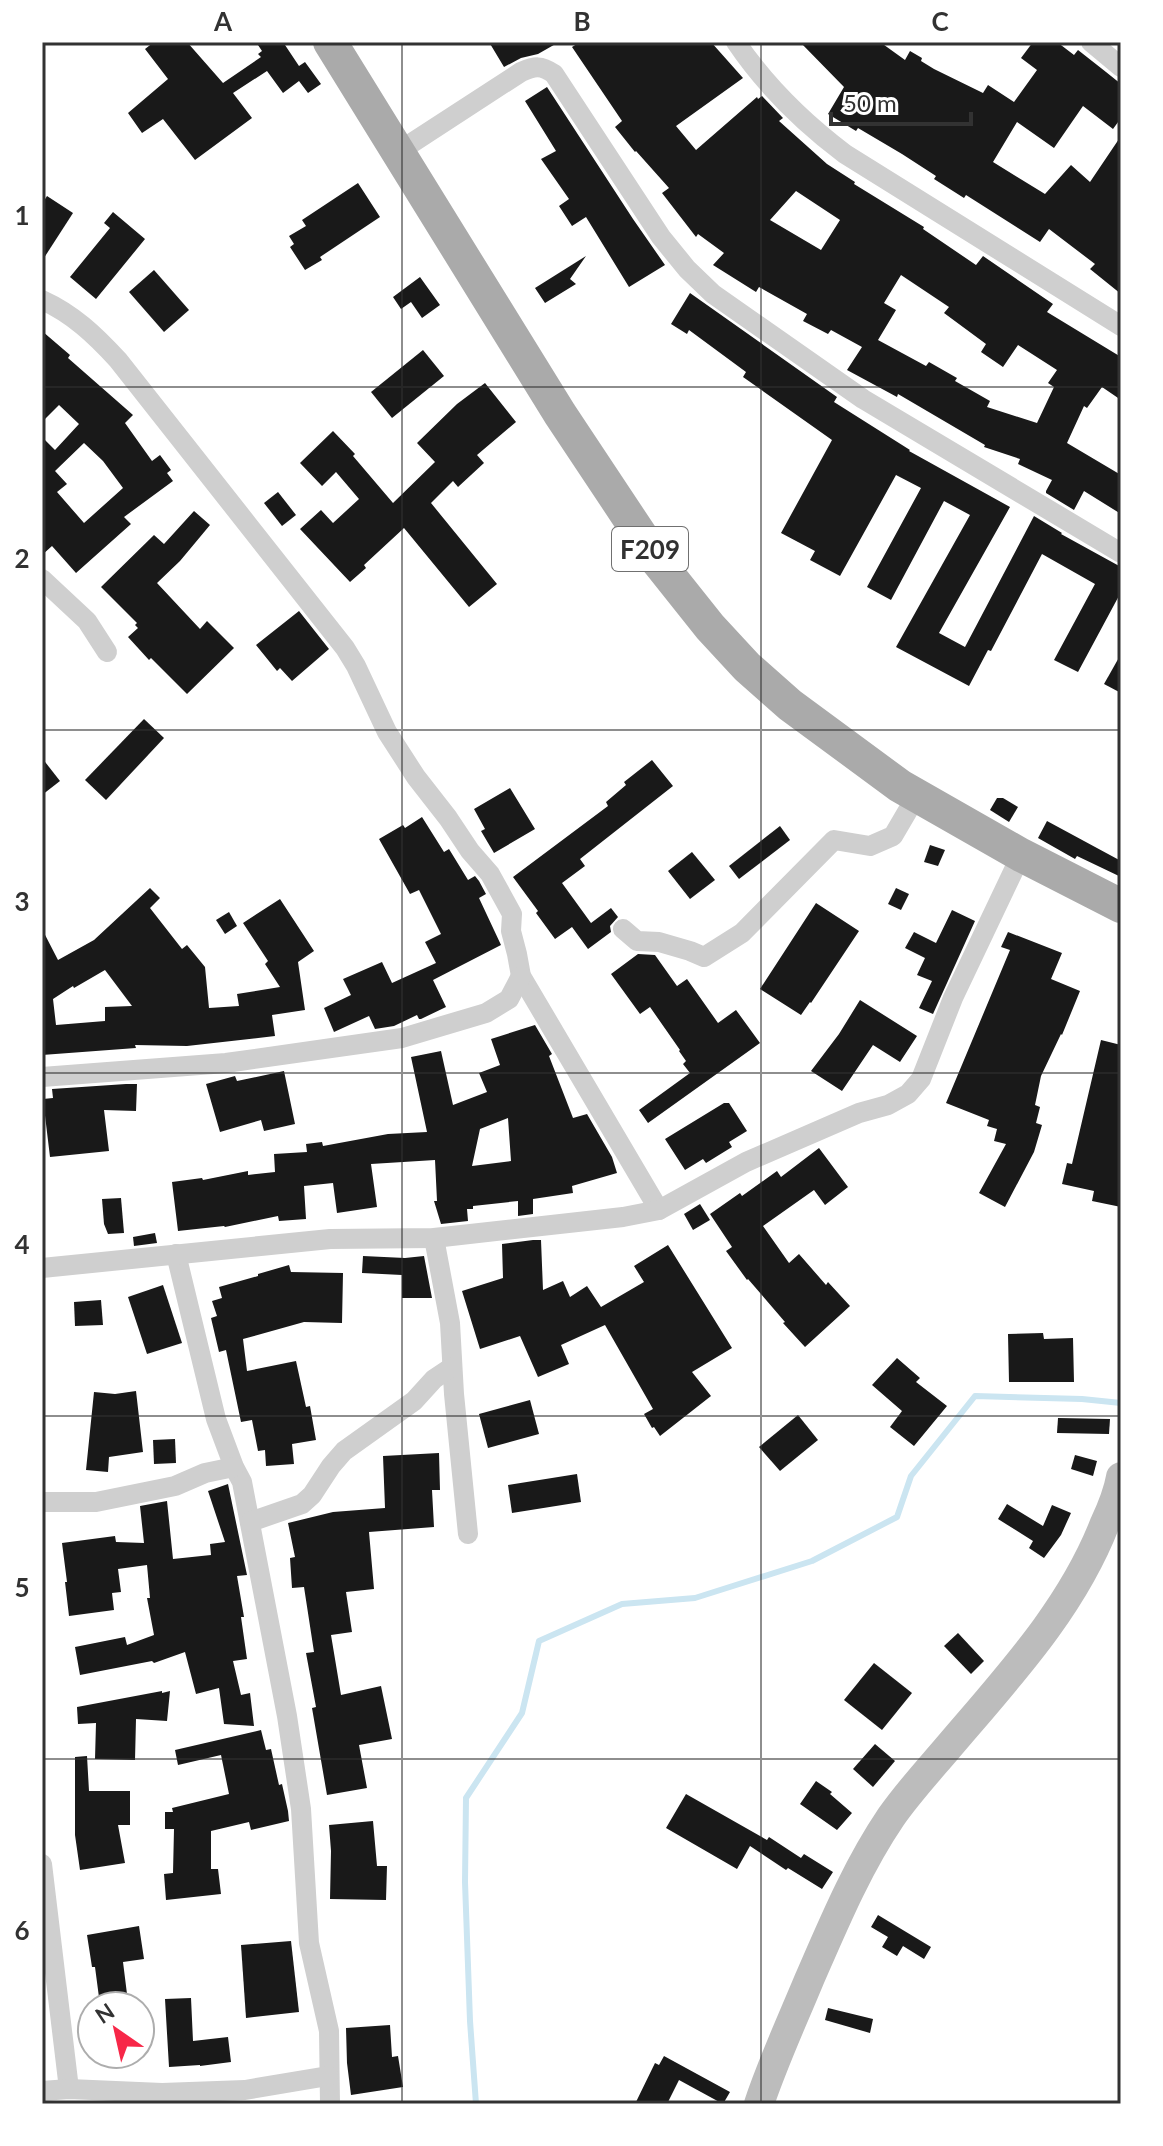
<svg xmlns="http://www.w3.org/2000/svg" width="1163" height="2146" font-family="Lato,sans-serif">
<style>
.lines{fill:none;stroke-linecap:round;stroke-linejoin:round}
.stream{stroke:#cbe5f1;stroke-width:6}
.building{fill:#191919;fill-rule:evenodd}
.street{stroke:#cfcfcf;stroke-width:20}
.secondary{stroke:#bcbcbc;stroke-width:30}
.primary{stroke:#aaa;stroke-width:34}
.grid{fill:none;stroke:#323232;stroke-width:2;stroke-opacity:0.55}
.labels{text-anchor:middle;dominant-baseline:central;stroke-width:8;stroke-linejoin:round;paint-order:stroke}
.shield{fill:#fff;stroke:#707070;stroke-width:2}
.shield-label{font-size:26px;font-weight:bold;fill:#323232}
.neatline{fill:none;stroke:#323232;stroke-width:3}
.grid-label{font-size:26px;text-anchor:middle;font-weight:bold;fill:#323232}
</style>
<rect width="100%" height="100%" fill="#fff"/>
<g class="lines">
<!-- stream -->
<polyline class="stream" points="476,2104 470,2021 465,1882 466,1798 522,1713 539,1641 622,1604 695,1598 812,1561 897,1517 911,1476 975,1396 1082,1399 1121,1403"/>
</g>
<!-- building -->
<g class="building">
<polygon points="154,42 187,42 223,83 261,57 258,54 262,51 256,42 283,42 299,66 305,62 321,84 308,93 299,81 283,93 267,71 233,93 252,118 195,160 163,119 142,133 128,113 168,79 145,49"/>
<polygon points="489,42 559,42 538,54 521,58 504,67"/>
<path d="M580 42H711L743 78 676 126 696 150 757 97 758 99 762 96 783 118 779 121 827 164 855 182 854 184 924 227 923 229 976 265 983 256 1053 304 1047 312 1121 357V400L1102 387 1087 408 1084 406 1067 443 1121 475V514L1084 491 1074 510 1046 493V491L1052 480 1018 464 1020 459 984 447 985 445 898 394 897 397 847 370 862 347 831 330 828 334 803 321 807 314 759 287 756 292 713 265 724 253 698 234 696 237 662 193 669 188 636 151 635 152 615 127 622 121 572 47ZM796 191 840 220 821 250 770 220ZM901 275 949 307 944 313 986 344 981 352 1003 367 1018 345 1057 370 1048 383 1054 387 1037 423 987 407 990 401 955 381 957 378 929 362 926 366 878 340 896 310 884 303Z"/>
<polygon points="800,42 880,42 905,60 910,51 922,58 921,61 934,69 983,93 988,85 1014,102 1037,70 1021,58 1033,42 1057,42 1074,55 1078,50 1106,72 1121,84 1121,118 1113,129 1083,106 1054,148 1017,122 993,162 1045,194 1071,165 1090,182 1121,136 1121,294 1090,269 1095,264 1049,229 1040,242 966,195 964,198 934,179 936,176 902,154 858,128 856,131 828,114 844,87"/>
<polygon points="547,87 633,219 665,265 629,287 586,217 572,226 559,206 569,199 541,159 556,151 525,101"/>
<polygon points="358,183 380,217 320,257 322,260 305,270 290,247 294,244 289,236 306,226 302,220"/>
<polygon points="47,196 73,213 42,261 42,204"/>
<polygon points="113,212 145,239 96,299 70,277 110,228 104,223"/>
<polygon points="586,256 570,279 576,284 545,303 535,288"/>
<polygon points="154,270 189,310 164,332 129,292"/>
<polygon points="420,277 440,305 422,318 411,302 401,309 393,297"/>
<polygon points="690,293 837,397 834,402 910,450 909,451 1010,507 939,633 965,647 1034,516 1062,533 1061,534 1121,567 1121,592 1078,672 1054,660 1095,584 1042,554 991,651 988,650 969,686 896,647 970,515 944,501 891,600 867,587 921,488 896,475 840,576 810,560 815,551 781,533 832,440 743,377 746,372 689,330 687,334 671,324"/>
<path d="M42 331 70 355 68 358 133 415 125 423 152 461 160 455 171 470 167 473 173 481 124 517 131 524 76 573 52 546 42 555V437L55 450 79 424 59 405 42 422ZM84 443 103 461 123 488 84 523 57 492 67 484 55 471Z"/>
<polygon points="423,350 444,376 392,418 371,392"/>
<polygon points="485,383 516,422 477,455 484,463 458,487 453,481 431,503 497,584 469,607 404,528 364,565 366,568 350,582 300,529 321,510 333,523 359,499 336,472 322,486 300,463 333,431 355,454 353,456 393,503 435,462 417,443 457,404"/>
<polygon points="278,492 296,515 282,526 264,503"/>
<polygon points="194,511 210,525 180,561 157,583 200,629 207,621 234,648 187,694 151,658 149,660 128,637 138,628 135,625 137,623 101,587 154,535 164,544"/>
<polygon points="299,611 329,649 292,681 280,668 277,671 256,645"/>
<polygon points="1121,654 1121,693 1104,684"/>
<polygon points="144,719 164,738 106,800 85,780"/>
<polygon points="42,758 60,781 42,795"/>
<polygon points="652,760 673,786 580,859 585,866 562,883 591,923 611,908 618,917 610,926 611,932 588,949 572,927 555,939 536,913 538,911 513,877 608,806 606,802 626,785 624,782"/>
<polygon points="510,788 535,829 494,853 481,831 485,829 474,809"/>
<polygon points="997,798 1003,798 1018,807 1009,822 990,810"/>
<polygon points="422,817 444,852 449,849 468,880 475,876 479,881 486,894 479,898 501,945 433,980 446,1007 421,1019 419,1019 417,1015 394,1026 375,1029 369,1016 334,1032 324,1008 351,995 343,979 382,962 392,983 436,963 425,942 441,934 419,890 410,894 379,839 403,825 405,828"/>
<polygon points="1047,821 1121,861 1121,877 1077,856 1075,859 1038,838"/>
<polygon points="780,826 790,840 739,879 729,866"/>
<polygon points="930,845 945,850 938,866 924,862"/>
<polygon points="692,852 715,880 690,899 668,871"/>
<path d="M150 888 160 898 150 908 182 949 187 945 205 967 209 1008 239 1006 237 994 280 987 265 964 268 961 243 923 280 899 314 951 298 962 305 1010 272 1015 275 1036 187 1046 135 1045 136 1048 42 1055V929L58 960 94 940ZM105 970 132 1006 105 1007V1021L56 1025 53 999 73 986 74 988Z"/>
<polygon points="896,888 909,894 901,910 888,904"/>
<polygon points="816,903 859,931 811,1003 810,1002 801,1015 760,989"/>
<polygon points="952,910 975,921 933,1014 919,1008 932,981 917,975 925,958 905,948 914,932 936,943"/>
<polygon points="229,912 237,926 225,934 216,920"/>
<polygon points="1008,932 1062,953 1051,979 1080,991 1062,1035 1061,1034 1041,1076 1035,1105 1040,1107 1036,1123 1042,1125 1034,1152 1005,1207 979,1193 1006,1144 994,1141 997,1129 987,1126 989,1120 946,1103 1010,950 1001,947"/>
<polygon points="638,954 655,955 677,986 687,979 718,1023 736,1010 760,1043 648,1123 639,1110 690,1073 683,1064 686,1061 679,1051 680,1050 650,1007 640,1014 611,974"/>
<polygon points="860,1000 917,1036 900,1062 873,1045 842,1091 811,1071 839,1034"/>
<path d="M535 1025 552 1054 549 1056 573 1118 587 1114 612 1157 617 1173 572 1186 573 1193 533 1199V1214L518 1216V1201L473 1206V1209H467L468 1221 441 1224 434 1201H437L435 1160 371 1164 377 1207 337 1213 333 1183 304 1186 306 1219 279 1221 278 1216 225 1227 224 1226 178 1231 172 1182 202 1178 203 1180 248 1171V1175L275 1172 274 1154 307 1152 306 1144 322 1142 323 1146 388 1134 427 1132 411 1057 441 1051 453 1105 487 1092 479 1073 500 1065 491 1039ZM508 1118 511 1161 472 1166 480 1129Z"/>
<polygon points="1101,1040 1121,1045 1121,1207 1092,1201 1094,1191 1062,1184 1067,1163 1072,1164"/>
<polygon points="284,1071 295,1124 264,1131 261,1120 220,1132 206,1084 235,1076 237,1081"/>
<polygon points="126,1084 137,1084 136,1111 104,1110 109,1151 50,1157 43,1099 53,1098 52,1089"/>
<polygon points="724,1103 729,1103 747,1131 729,1142 732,1147 706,1163 703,1159 685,1170 665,1139"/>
<polygon points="819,1148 848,1187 825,1205 814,1190 763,1226 789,1263 799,1254 826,1285 828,1282 850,1306 805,1347 783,1323 785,1322 748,1279 747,1280 726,1251 732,1247 710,1214 740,1193 742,1196 777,1171 781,1177"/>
<polygon points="121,1198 124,1233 108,1234 104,1224 102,1199"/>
<polygon points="700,1204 710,1220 693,1230 684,1214"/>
<polygon points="155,1233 157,1243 134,1246 133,1237"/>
<polygon points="533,1240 541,1240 543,1290 563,1281 570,1297 587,1286 601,1307 644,1282 634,1266 668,1245 732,1348 692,1372 711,1396 660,1436 654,1427 652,1428 644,1414 653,1409 605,1325 561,1345 569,1364 538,1377 520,1336 480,1349 462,1291 503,1278 502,1244"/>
<polygon points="363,1256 405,1258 424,1256 432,1298 402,1298 402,1275 362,1273"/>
<polygon points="289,1265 291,1272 343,1273 342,1323 304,1322 243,1339 247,1371 296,1361 306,1407 310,1406 316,1440 292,1444 294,1464 266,1466 265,1450 258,1451 252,1420 241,1422 226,1350 219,1352 211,1318 217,1316 212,1301 222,1298 219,1287 258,1276 258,1274"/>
<polygon points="163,1285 182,1343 147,1354 128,1297"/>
<polygon points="101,1300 103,1325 75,1326 74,1302"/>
<polygon points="1043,1333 1044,1339 1073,1338 1074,1382 1009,1382 1008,1334"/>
<polygon points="897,1358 920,1378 916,1382 947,1406 914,1446 890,1427 902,1411 872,1385"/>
<polygon points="136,1391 143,1452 109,1457 108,1472 86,1470 94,1392 115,1394"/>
<polygon points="530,1400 539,1434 488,1448 479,1414"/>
<polygon points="798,1415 818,1440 780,1471 759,1447"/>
<polygon points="1058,1418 1110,1419 1109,1434 1057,1433"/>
<polygon points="175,1439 176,1463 154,1464 153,1440"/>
<polygon points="439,1453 440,1490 432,1490 434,1527 369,1532 374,1589 346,1592 352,1632 331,1635 341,1695 381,1686 392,1739 359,1745 367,1788 327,1795 312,1708 316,1707 306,1653 314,1652 304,1587 292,1588 290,1558 295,1557 288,1523 333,1512 385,1508 383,1456"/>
<polygon points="1075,1455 1097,1461 1093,1476 1071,1469"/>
<polygon points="577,1474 581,1502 512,1513 508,1485"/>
<polygon points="228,1484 247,1575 237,1576 244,1617 241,1617 247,1659 233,1661 241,1695 250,1693 254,1726 224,1724 219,1688 196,1694 185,1652 154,1663 152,1661 80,1675 75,1647 125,1637 127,1645 154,1635 147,1598 150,1598 147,1565 118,1569 121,1592 112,1593 114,1610 69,1616 65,1582 67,1582 62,1543 115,1536 116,1542 144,1543 140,1506 167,1501 173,1559 211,1555 210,1544 225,1542 208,1491"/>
<polygon points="1007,1504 1043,1526 1052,1505 1071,1513 1061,1535 1044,1558 1029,1548 1033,1541 998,1519"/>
<polygon points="958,1633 984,1661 971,1674 944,1646"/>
<polygon points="874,1663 912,1693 882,1730 844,1700"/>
<polygon points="162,1691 162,1693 170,1691 167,1721 136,1719 135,1760 95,1759 96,1723 78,1724 77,1707"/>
<polygon points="261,1730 266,1750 271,1749 279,1785 282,1784 288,1811 289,1821 251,1830 249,1822 211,1831 211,1869 218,1869 221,1894 166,1900 164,1874 173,1873 174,1829 165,1829 165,1812 173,1812 172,1808 229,1794 221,1755 178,1765 175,1750"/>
<polygon points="875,1744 895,1761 873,1787 853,1769"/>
<polygon points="87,1756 89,1791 130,1791 130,1825 118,1825 125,1863 80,1870 75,1835 75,1757"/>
<polygon points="816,1781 832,1792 830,1794 852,1813 837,1830 800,1804"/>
<polygon points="686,1794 767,1840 769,1837 801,1858 804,1854 833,1872 822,1889 788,1868 786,1870 750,1846 737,1869 666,1828"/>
<polygon points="373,1821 377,1866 387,1866 386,1900 330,1899 331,1851 329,1825"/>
<polygon points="878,1915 931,1947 924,1959 903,1946 897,1956 882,1947 888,1937 871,1927"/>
<polygon points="139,1926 144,1959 123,1962 128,2002 100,2005 95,1967 92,1967 87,1935"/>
<polygon points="291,1941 299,2012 246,2018 241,1945"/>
<polygon points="191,1998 193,2041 228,2037 231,2062 200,2066 200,2065 169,2067 165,1999"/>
<polygon points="828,2008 873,2019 870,2033 825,2020"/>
<polygon points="390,2025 392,2057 398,2056 403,2087 351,2095 347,2063 346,2028"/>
<polygon points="664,2056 730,2092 723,2104 679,2080 667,2104 635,2104 655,2063 659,2065"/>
</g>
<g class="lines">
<!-- street -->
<g class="street">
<path d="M736 42C765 85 804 123 845 154L1121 326"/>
<polyline points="1091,42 1121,67"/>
<path d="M398 152 521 72C535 66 541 65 554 74L661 237 687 269 713 294 863 399 1121 553"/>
<path d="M42 300C73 314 95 335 118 360L345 648 356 666 387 732 416 777 448 818 470 851 490 874 512 914 511 931 517 954 521 976 659 1210"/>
<polyline points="42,579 87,621 107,652"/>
<polyline points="623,929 637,941 659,942 690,951 704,957 742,933 834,840 870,846 893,836 917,795"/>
<polyline points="42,1077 226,1063 402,1038 486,1013 509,999 521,976"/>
<polyline points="434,1238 450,1323 454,1394 468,1534"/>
<polyline points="176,1254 216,1419 234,1467 242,1482 287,1716 301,1809 309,1943 329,2031 330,2104"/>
<polyline points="42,1268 330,1239 434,1238 623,1217 659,1210 746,1162 859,1113 888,1105 908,1094 921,1079 953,998 1021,855"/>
<polyline points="42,1502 96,1502 175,1486 205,1473 234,1467"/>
<polyline points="250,1522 302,1504 312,1495 331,1466 344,1451 414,1401 434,1379 452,1367"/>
<polyline points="42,1864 69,2089"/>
<polyline points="42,2091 69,2089 162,2093 245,2090 328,2076"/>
</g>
<!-- secondary -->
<path class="secondary" d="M759 2104C773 2062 792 2021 809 1980 833 1925 857 1867 891 1817 907 1794 927 1772 945 1751 1005 1680 1071 1611 1105 1523 1112 1508 1118 1494 1121 1477"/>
<!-- primary -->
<polyline class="primary" points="330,42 560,414 659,563 710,627 747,667 790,705 900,786 1021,855 1121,906"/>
</g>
<!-- grid -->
<path class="grid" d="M402 42V2104M761 42V2104M42 387H1121M42 730H1121M42 1073H1121M42 1416H1121M42 1759H1121"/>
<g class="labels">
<!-- shield labels -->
<rect class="shield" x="612" y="527" width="76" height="44" rx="6"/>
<g class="shield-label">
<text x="650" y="549">F209</text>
</g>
</g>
<!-- border -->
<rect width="1163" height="2146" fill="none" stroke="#ffffff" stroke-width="88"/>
<!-- north arrow -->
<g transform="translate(116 2030) rotate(326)"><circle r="38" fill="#ffffff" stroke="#adadad" stroke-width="2"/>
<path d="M0-6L14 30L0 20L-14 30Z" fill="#f72748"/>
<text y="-12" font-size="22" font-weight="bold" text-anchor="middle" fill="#323232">N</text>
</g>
<!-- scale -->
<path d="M831 112v12h140v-12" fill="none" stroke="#323232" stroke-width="4"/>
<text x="843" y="112" font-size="24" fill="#323232" stroke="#ffffff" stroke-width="6" paint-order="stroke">50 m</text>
<rect x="44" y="44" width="1075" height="2058" class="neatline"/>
<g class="grid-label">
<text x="223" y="31">A</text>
<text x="582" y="31">B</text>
<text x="940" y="31">C</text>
<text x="22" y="225">1</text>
<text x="22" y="568">2</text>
<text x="22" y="911">3</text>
<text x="22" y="1254">4</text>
<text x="22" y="1597">5</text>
<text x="22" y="1940">6</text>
</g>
</svg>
